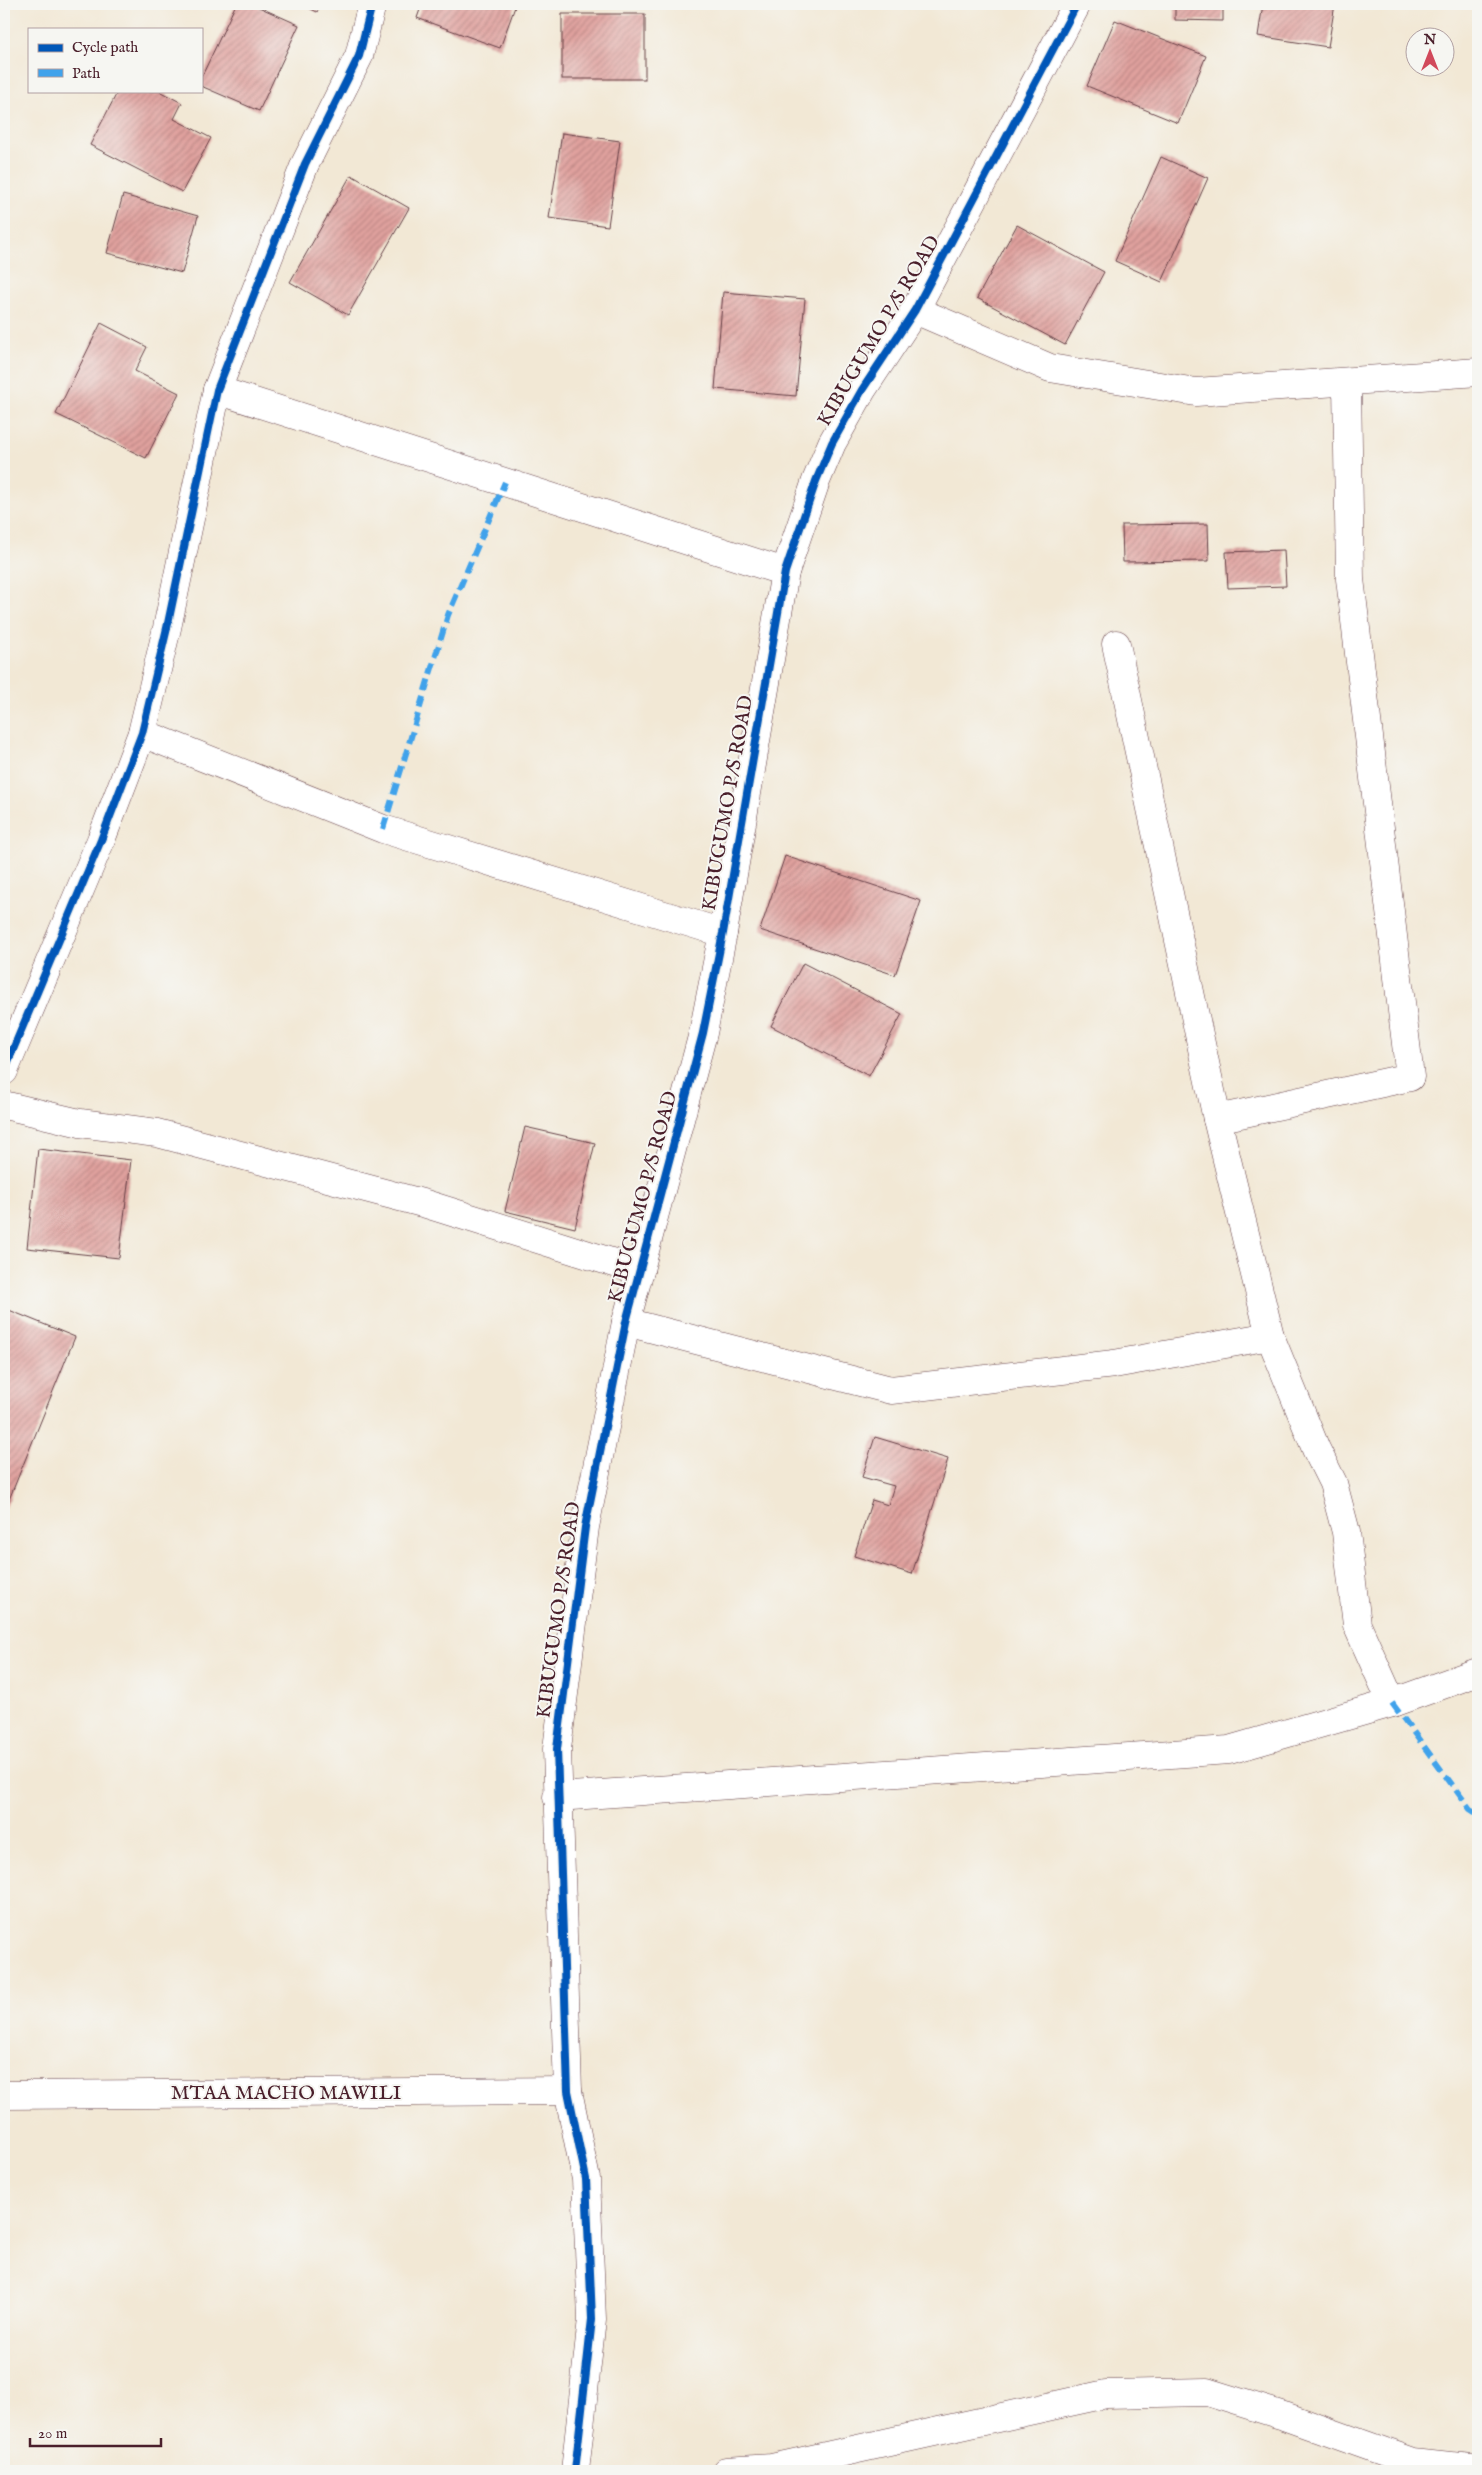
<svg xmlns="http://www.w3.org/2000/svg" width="1482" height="2475" font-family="'IM FELL English',serif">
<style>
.building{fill:url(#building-hatch)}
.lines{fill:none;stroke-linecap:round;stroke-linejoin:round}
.street-casing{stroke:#633d44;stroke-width:29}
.street{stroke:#fff;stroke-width:28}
.quiet{stroke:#40a2eb;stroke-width:6;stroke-dasharray:12 6;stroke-linecap:butt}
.cycleway-casing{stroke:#f6f6f2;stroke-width:11}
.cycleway{stroke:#0057b8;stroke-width:8}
.labels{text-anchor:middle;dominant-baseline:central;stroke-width:4;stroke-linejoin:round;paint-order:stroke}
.street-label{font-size:20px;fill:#4a1f2b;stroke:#f6f6f2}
</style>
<defs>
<pattern id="building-hatch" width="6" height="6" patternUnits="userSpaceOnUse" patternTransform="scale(1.25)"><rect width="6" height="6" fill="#e0a19e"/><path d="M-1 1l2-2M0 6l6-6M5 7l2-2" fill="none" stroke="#b88381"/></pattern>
</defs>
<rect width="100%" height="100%" fill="#f6f6f2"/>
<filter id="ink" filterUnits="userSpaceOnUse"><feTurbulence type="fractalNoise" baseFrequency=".02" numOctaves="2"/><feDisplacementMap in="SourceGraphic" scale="10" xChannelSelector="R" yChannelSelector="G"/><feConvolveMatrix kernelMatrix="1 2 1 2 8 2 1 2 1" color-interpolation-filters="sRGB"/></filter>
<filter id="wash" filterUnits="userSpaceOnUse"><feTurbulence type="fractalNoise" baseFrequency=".0096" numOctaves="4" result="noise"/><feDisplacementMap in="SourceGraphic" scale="20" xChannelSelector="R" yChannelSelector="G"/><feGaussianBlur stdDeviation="1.12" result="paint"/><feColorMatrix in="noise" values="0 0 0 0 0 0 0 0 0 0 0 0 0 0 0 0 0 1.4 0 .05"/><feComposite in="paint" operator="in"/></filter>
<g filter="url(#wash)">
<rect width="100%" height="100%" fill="#f2e8d5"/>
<g id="blocks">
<!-- building -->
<g class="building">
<polygon points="236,4 252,4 299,25 259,111 201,86 201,78"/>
<polygon points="301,4 322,4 317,12"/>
<polygon points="422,4 516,4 500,48 417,18"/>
<polygon points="1175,4 1223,4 1223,21 1175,20"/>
<polygon points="1263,4 1335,4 1328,47 1258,36"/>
<rect x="562" y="14" width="83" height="65"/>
<polygon points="1115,20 1206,56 1178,123 1087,86"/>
<polygon points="118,91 159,91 182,103 174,119 211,138 182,192 90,145"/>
<polygon points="562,133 620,141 608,226 549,218"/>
<polygon points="1161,157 1208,178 1162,282 1115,261"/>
<polygon points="351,175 409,208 348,315 290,282"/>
<polygon points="123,195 198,216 182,273 107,253"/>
<polygon points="1017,225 1104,272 1065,345 977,298"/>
<polygon points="723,292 805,299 796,396 715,389"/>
<polygon points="101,323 147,347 135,371 179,393 146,458 56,414"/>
<polygon points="1208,524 1209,561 1123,562 1122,525"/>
<polygon points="1284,550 1286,586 1228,588 1226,552"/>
<polygon points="785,856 921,901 895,975 760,930"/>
<polygon points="803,963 902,1014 869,1076 771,1026"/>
<polygon points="525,1127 595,1143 575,1228 505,1211"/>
<polygon points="38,1149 131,1160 119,1258 27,1248"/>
<polygon points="4,1308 75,1337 4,1512"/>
<polygon points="875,1437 948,1459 912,1574 854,1556 872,1500 888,1505 894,1486 862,1477"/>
</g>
</g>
</g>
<g filter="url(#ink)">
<use href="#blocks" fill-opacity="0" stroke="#633d44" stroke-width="1"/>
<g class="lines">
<!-- street casing -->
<g class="street-casing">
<g id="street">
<polyline points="915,310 1050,368 1196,392 1478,372"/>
<polyline points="217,390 785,572"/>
<polyline points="1116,644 1217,1119 1270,1336 1316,1449 1333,1483 1346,1532 1357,1625 1392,1703"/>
<polyline points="142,733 383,829 723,933"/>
<polyline points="4,1071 101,840 142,733 167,628 217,390 305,164 359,56 372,4"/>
<polyline points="4,1105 80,1123 157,1133 426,1204 640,1271"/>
<polyline points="1217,1119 1410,1077 1350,579 1347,382"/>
<polyline points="626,1322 891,1390 1114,1364 1270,1336"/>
<polyline points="557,1797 1229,1750 1392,1703 1478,1672"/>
<polyline points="4,2095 568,2091"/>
<polyline points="575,2471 592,2319 586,2179 568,2091 557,1749 585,1527 626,1322 703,1033 723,933 785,572 816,481 832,443 862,390 915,310 1077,4"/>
<polyline points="726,2471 772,2468 1106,2394 1207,2392 1284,2416 1413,2462 1478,2469"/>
</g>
</g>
<!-- street -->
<use href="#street" class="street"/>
<!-- quiet -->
<g class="quiet">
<polyline points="383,829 448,615 505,482"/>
<polyline points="1392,1703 1470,1809 1478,1814"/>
</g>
<!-- cycleway casing -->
<g class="cycleway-casing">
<g id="cycleway">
<polyline points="4,1071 101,840 142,733 167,628 217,390 305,164 359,56 372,4"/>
<polyline points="575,2471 592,2319 586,2179 568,2091 557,1749 585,1527 626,1322 703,1033 723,933 785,572 816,481 832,443 862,390 915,310 1077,4"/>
</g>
</g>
<!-- cycleway -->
<use href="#cycleway" class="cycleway"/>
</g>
</g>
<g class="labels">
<!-- street labels -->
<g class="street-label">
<text transform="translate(879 331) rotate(-59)">KIBUGUMO P/S ROAD</text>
<text transform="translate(728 803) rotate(-80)">KIBUGUMO P/S ROAD</text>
<text transform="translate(643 1197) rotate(-75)">KIBUGUMO P/S ROAD</text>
<text transform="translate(559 1610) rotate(-82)">KIBUGUMO P/S ROAD</text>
<text x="286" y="2093">MTAA MACHO MAWILI</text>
</g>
</g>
<!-- margin -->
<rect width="1482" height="2475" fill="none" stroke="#f6f6f2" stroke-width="20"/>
<!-- legend -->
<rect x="28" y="28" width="175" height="65" fill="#f6f6f2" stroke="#b1a0a2"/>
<rect x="38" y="44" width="25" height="8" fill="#0057b8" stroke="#b1a0a2"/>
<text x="72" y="52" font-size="15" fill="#4a1f2b">Cycle path</text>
<rect x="38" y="69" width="25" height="8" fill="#40a2eb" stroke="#b1a0a2"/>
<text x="72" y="78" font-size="15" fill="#4a1f2b">Path</text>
<!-- north arrow -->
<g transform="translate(1430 52)"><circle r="24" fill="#f6f6f2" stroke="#b1a0a2"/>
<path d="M0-4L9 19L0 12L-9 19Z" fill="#d1495b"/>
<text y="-8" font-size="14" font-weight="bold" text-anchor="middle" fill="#4a1f2b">N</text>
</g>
<!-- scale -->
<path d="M30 2438v8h131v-8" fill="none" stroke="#4a1f2b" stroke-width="2.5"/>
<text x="38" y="2438" font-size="15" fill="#4a1f2b" stroke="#f6f6f2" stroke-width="4" paint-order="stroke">20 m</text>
</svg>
